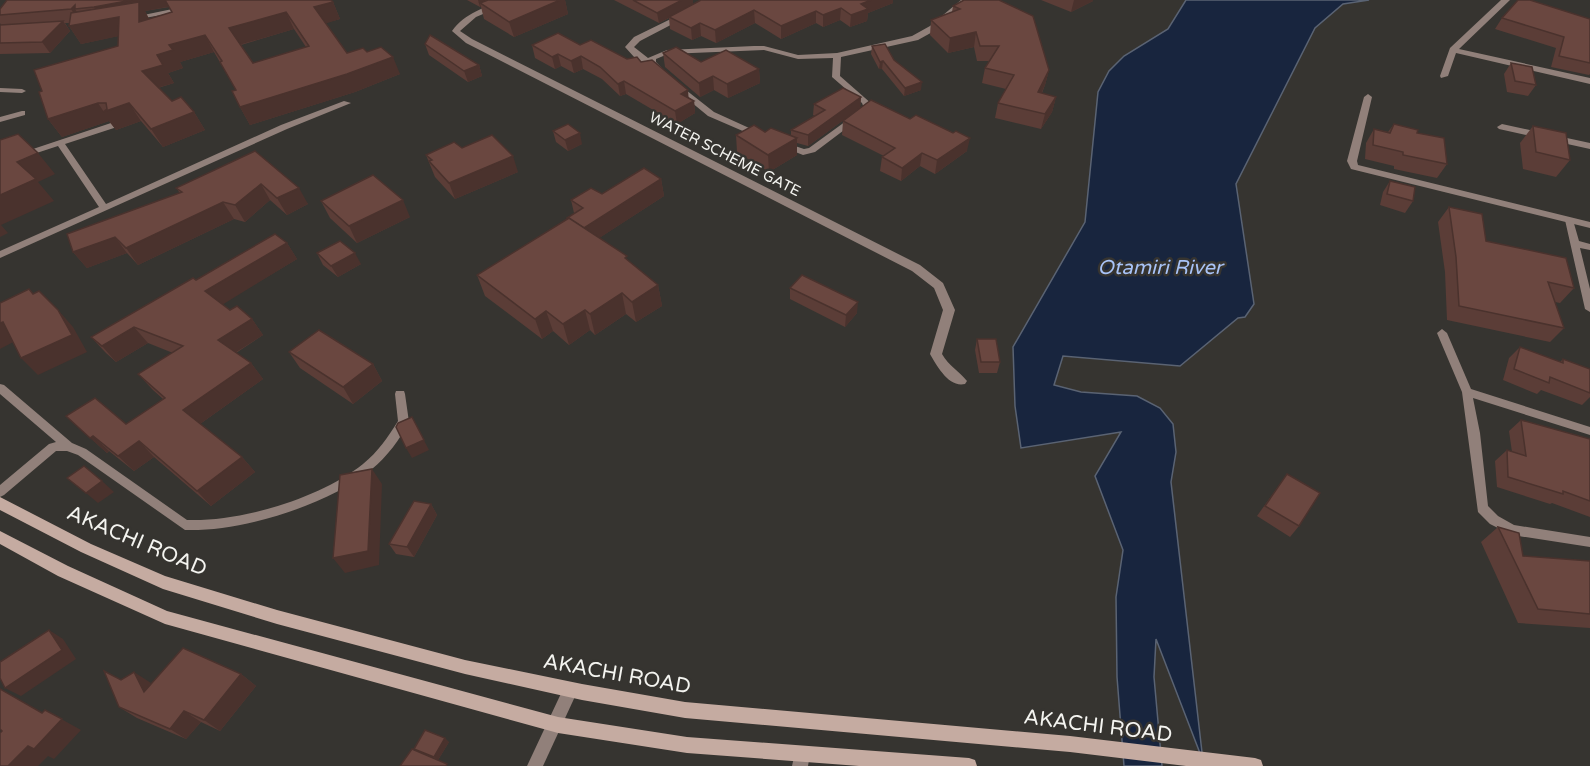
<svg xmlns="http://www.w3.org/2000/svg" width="1590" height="766" font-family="'Varela Round',sans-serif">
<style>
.water{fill:#18253e;stroke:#5a6373;stroke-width:1.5}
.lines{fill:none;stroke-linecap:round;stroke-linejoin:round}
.service{fill:#91807a;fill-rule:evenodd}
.minor{fill:#91807a;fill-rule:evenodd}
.secondary{fill:#c5aba1;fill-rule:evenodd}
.wall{fill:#5b3d37;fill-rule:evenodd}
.shaded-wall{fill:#4a322d}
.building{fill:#6a4740;stroke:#4a322d;stroke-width:1.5;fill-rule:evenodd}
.labels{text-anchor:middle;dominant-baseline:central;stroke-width:5;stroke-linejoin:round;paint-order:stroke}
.far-street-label{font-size:15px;fill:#f4f4f0;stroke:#363430}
.water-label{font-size:20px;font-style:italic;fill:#a8c3f7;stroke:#363430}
.near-street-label{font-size:21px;fill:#f4f4f0;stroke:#363430}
</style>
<rect width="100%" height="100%" fill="#363430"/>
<!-- water -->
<polygon class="water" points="1186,0 1369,0 1343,4 1315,28 1236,184 1254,304 1245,317 1238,318 1180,366 1063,356 1054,385 1081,392 1137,396 1160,408 1173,424 1176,452 1171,482 1203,761 1156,639 1154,677 1162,766 1124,766 1117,677 1116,597 1123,550 1095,476 1121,432 1021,448 1015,406 1013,347 1085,222 1098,92 1109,71 1124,56 1168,29"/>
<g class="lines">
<!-- service -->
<g class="service">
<polygon points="0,88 22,89 26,91 22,93 0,92"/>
<polygon points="344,101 351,103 287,129 0,258 0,251 99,207 58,146 0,165 0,160 111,123 117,123 117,127 65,144 106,204 281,125"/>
<polygon points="22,111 25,111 25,115 0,122 0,117"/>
<polygon points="1569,217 1573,220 1579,241 1590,244 1590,250 1580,248 1590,289 1590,312 1585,309 1565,220"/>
<polygon points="1442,329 1447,333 1471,389 1590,427 1590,435 1473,398 1480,433 1488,506 1498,516 1514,525 1590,537 1590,547 1512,535 1490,524 1478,512 1462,392 1437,333"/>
<path d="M0 384 4 385 72 443 86 449 187 520C242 522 320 498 363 464 378 452 388 437 398 421L395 394 396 391H404L405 394 409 422C400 439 387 457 372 469 329 505 241 532 185 530L78 455 67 451H56L4 495 0 497V485L49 444 56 442 0 394Z"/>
</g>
<!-- minor -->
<g class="minor">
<path d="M505 0H516L476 17 460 31 472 39 920 265 943 283 955 310 942 354C949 366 959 371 967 381L965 384C949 388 937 366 930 354L943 310 934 288 912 271 466 43 452 31C465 13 485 7 505 0Z"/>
<polygon points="961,0 970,0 936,30 918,40 841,57 840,76 873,105 872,109 815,152 803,155 778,145 783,142 804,149 809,148 864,108 862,103 832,77 833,58 798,59 764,50 668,54 656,59 656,62 666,72 662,75 635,58 625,47 634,37 683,13 687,15 686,17 640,41 634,47 648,58 667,50 754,46 764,46 798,55 837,53 912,36 930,26"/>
<polygon points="1501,0 1510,0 1459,49 1590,78 1590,84 1456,53 1448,76 1441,78 1440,76 1450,48"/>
<polygon points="187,6 190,6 190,10 133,20 129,18"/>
<polygon points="677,83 714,112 767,136 765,138 759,138 708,116 674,88 673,86"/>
<polygon points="1368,94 1372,97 1357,161 1358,165 1590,222 1590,228 1351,169 1347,161 1364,97"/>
<polygon points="1502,124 1590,143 1590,149 1499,129 1497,127"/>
<polygon points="570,682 575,685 578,690 543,766 527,766 565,685"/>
<polygon points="802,746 808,748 810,754 808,766 792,766 796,748"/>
</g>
<!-- secondary -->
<g class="secondary">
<polygon points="0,497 91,544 165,576 277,610 465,660 582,684 685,702 1070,736 1255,758 1261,760 1263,766 1186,766 1070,752 685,718 582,700 465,674 277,624 163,589 81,552 0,510"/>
<polygon points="0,531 68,566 167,611 558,717 687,737 969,758 975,760 977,766 859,766 687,753 558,733 165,624 58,576 0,544"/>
</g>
</g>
<!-- wall -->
<g class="wall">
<polygon points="467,0 565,0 568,14 514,37 484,19 481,7 480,7"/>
<polygon points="614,0 693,0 693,4 893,3 868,13 867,21 850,27 840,20 823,27 816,23 781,39 755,23 716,43 701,36 692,40 670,29 669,18 659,23"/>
<polygon points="964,0 1049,70 1045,85 1042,93 1056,97 1052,112 1041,129 995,118 998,103 1006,89 982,83 985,68 989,61 977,61 974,47 948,53 930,35 931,20 952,12 953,6"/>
<polygon points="1041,0 1093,0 1093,1 1071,12"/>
<path d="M333 2 340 19 325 23 347 53 367 52 400 74 355 92 250 125 240 107 236 90 214 52 180 62 183 68 168 73 174 83 158 88 172 101 194 112 205 130 163 147 141 121 116 130 109 121 62 137 48 119 42 91 118 46V36L81 44 69 26 70 23H65L70 31 50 53 0 54V25H1L0 23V9ZM169 7 172 12 149 19 145 11ZM294 29 306 47 253 63 241 45Z"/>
<polygon points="1502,18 1590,19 1590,74 1589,75 1551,67 1556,48 1495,29"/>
<polygon points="425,44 479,65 482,76 468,82 429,55"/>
<polygon points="532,45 580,45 627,59 641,62 694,101 695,113 677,124 626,94 620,96 602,79 583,69 574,73 561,66 555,69 535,58"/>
<polygon points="872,46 894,60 921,90 904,96 882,69 879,69 871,54"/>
<polygon points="663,53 701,62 759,69 760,83 728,98 714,90 700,97 665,67"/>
<polygon points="1511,63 1536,85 1528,96 1507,92 1504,74"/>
<polygon points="861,97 860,108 808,146 797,143 797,155 769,172 737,152 736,135 765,132 791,136 791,130 815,116 813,115 814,104"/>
<polygon points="843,121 967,151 935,174 920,166 901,181 880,171 882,157 884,156 842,135"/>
<polygon points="1394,124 1417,133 1447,164 1437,178 1394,169 1394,166 1365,159 1366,143 1374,129 1388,132"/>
<polygon points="1533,126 1570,160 1556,177 1523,169 1520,143"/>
<polygon points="553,131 582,144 568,151 556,142"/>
<polygon points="462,148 518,172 455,199 435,177 426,155"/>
<polygon points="255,151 308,204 287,215 270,200 245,222 234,219 138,265 127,253 87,268 73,252 180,193 176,188"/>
<polygon points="661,179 664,196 599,238 658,285 662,306 636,322 626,314 595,335 590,330 569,345 553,331 542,339 485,296 477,275 567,219 567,218 574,213 571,200 602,194"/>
<polygon points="1390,181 1413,201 1405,213 1380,205 1383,192"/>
<polygon points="321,201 410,217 357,243 330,218"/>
<polygon points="1449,207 1486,241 1574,288 1560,303 1555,302 1564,328 1550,342 1447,320 1445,272 1438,222"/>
<polygon points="287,243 297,259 222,304 230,310 252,319 263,335 236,353 251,363 263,379 200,424 242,457 255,472 211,506 154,457 134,471 109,451 107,453 66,416 126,424 163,399 153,390 138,374 173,353 148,343 116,362 106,353 91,337 196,280"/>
<polygon points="317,253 361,264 338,277 323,265"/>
<polygon points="790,288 857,313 845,327 790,299"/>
<polygon points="977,339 1000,362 997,373 979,373 975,350"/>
<polygon points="1520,347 1560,362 1563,359 1590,369 1590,397 1582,405 1541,390 1537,394 1503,380 1509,358"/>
<polygon points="289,352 373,364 382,381 353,404 300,368"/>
<polygon points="1521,420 1590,439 1590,517 1552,503 1550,504 1497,487 1495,461 1507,450 1512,452 1509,431"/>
<polygon points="1287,474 1299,526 1290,537 1257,516"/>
<polygon points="431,504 437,515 414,557 396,554 389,544"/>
<polygon points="1498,527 1523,556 1590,561 1590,628 1518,623 1481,542"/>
<polygon points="241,674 256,686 220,731 201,722 186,739 137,718 119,707 121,680 152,684"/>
<polygon points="449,742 438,760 416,751 414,749"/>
</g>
<!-- shaded-wall -->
<g class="shaded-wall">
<polygon points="132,0 205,0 145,11 149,19 139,22 139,13 102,20 94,7"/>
<polygon points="478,0 487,0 480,3 481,7 480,7"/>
<polygon points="560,0 565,0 568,14 514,37 509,22"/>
<polygon points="682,0 693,0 693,5 659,23 657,13"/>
<polygon points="871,0 893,0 893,3 868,13 867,21 850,27 851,15 861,4"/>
<polygon points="1074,0 1093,0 1093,1 1071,12"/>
<polygon points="333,2 340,19 321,25 314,7"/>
<polygon points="75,5 75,9 81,19 79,22 71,9"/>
<polygon points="841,8 840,20 823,27 823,15"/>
<polygon points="754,10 755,23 716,43 715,30"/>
<polygon points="816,11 816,23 781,39 781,26"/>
<polygon points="286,12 294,29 239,45 229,28"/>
<polygon points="119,17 129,34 81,44 69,26"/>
<polygon points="63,21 70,31 50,53 42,42"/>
<polygon points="700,23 701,36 692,40 691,28"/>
<polygon points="976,32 974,47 948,53 950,38"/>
<polygon points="205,35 214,52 180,62 183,68 168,73 174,83 153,89 142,71 169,45"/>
<polygon points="558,54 561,66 555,69 552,57"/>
<polygon points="581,56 583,69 574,73 571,61"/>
<polygon points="393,57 400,74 355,92 250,125 240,107"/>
<polygon points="883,61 882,69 879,69 880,62"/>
<polygon points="479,65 482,76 468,82 464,71"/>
<polygon points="759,69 760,83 728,98 727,84"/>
<polygon points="1049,70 1045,85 1035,107 1038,92"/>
<polygon points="713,76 714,90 700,97 699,83"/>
<polygon points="624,81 626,94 620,96 618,84"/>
<polygon points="922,82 921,90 904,96 905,88"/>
<polygon points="688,90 689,103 681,94"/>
<polygon points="861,97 860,108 808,146 808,135"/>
<polygon points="1056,97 1052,112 1041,129 1045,114"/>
<polygon points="694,101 695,113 677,124 675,111"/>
<polygon points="98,103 104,112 129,103 141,121 116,130 109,121 62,137 48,119"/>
<polygon points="194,112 205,130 163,147 151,129"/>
<polygon points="580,133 582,144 568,151 565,140"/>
<polygon points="797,138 797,155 769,172 768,155"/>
<polygon points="970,138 967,151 935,174 937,160"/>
<polygon points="38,153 55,174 38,182 54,201 1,225 8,233 0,237 0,195 17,162"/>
<polygon points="922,153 920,166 901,181 902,168"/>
<polygon points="513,156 518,172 455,199 449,183"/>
<polygon points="661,179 664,196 587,246 583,229"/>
<polygon points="261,184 270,200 245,222 235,205"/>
<polygon points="299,188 308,204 287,215 277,198"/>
<polygon points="403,200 410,217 357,243 349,226"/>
<polygon points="223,202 234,219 138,265 126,248"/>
<polygon points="115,237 127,253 87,268 73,252"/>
<polygon points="287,243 297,259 217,308 205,291"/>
<polygon points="355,253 361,264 338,277 331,266"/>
<polygon points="658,285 662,306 636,322 632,302"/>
<polygon points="622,293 626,314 595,335 590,314"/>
<polygon points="858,302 857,313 845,327 846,315"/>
<polygon points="58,310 73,327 87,352 38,375 21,358"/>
<polygon points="585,310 590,330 569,345 563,324"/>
<polygon points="546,311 553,331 542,339 535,319"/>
<polygon points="252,319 263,335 230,356 218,340"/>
<polygon points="3,322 19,339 0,349 0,323"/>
<polygon points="134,327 148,343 116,362 102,346"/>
<polygon points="251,363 263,379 197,426 183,410"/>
<polygon points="373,364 382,381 353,404 343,387"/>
<polygon points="412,417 429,450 412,458 406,448"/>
<polygon points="93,436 109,451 107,453 90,438"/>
<polygon points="139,441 154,457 134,471 118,456"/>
<polygon points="242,457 255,472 211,506 197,491"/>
<polygon points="372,469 382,484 379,565 345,573 333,558"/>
<polygon points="102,481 114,492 98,503 86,493"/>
<polygon points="431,504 437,515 414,557 407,547"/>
<polygon points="49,630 63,639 76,659 21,696 5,688"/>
<polygon points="134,672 151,683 144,692"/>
<polygon points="241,674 256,686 220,731 204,720"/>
<polygon points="0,689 59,722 45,710 81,730 54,759 48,756 38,766 8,766 28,746 42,713"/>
<polygon points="184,711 201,722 186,739 170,729"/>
<polygon points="445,738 449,742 438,760 434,757"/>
</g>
<!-- building -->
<g class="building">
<polygon points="7,0 132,0 94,7 75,9 75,5 71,9 0,15 0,9"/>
<path d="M165 0H331L333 2 314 7 347 53 363 48 367 52 381 47 393 57 347 74 240 107 232 91 236 90 220 62 222 61 205 35 169 45 173 50 157 55 163 65 142 71 172 101 181 97 194 112 151 129 129 103 103 112 107 109 106 103H98L48 119 39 92 42 91 34 70 118 46 119 17 69 26 71 13 139 2V22L172 12ZM286 12 309 46 253 63 229 28Z"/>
<polygon points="488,0 560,0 509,22 480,3"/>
<polygon points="633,0 682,0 657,13"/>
<polygon points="701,0 871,0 861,4 868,9 851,15 841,8 823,15 816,11 781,26 754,10 715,30 700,23 691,28 669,17"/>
<polygon points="964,0 999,0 1033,16 1049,70 1038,92 1056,97 1045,114 998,103 1014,75 985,68 999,46 980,46 976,32 950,38 931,20 960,9 953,6"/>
<polygon points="1518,0 1530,0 1590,19 1590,63 1559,56 1564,37 1502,18"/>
<polygon points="63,21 42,42 0,43 0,25"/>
<polygon points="558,33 580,45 591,40 627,59 637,57 641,62 652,60 688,90 681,94 694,101 675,111 624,81 618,84 600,67 581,56 571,61 558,54 552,57 532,45"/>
<polygon points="430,35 479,65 464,71 425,44"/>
<polygon points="885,44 894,60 922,82 905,88 883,61 880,62 872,46"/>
<polygon points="676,47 701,62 726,50 759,69 727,84 713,76 699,83 663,53"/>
<polygon points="1511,63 1532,67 1536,85 1515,81"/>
<polygon points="843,88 861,97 808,135 791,130 825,110 814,104"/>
<polygon points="871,100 910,119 916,115 953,133 956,131 970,138 937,160 922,153 902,168 882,157 895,148 843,121"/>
<polygon points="568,124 580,133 565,140 553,131"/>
<polygon points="1394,124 1418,130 1417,133 1444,138 1447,164 1403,155 1403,152 1373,145 1374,129 1390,133"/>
<polygon points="754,125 765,132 771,128 797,138 768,155 736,135"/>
<polygon points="1533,126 1566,133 1570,160 1536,152"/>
<polygon points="18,134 38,153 17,162 36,179 0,195 0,140"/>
<polygon points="492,135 513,156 449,183 429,161 432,160 426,155 454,142 462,148"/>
<polygon points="255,151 299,188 277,198 261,184 235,205 223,202 126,248 115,237 73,252 67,234 182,192 176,188"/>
<polygon points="644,168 661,179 584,228 567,218 583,208 571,200 591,188 602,194"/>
<polygon points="373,175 403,200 349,226 321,201"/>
<polygon points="1390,181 1415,187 1413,201 1387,194"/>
<polygon points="1449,207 1482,214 1486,241 1566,258 1574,288 1548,282 1564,328 1459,306 1456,257"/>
<polygon points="569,218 627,256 625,258 658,285 632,302 622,293 590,314 585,310 563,324 546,311 535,319 477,275"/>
<polygon points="275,234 287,243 205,291 230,310 237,306 252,319 218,340 251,363 183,410 242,457 197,491 139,441 118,456 93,436 90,438 66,416 95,398 126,424 165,398 138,374 183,346 134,327 102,346 91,337 193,278 196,280"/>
<polygon points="340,241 355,253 331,266 317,253"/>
<polygon points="802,275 858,302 846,315 790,288"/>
<polygon points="29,289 33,294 39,291 58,310 72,335 21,358 3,322 0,323 0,303"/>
<polygon points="319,330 373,364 343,387 289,352"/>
<polygon points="977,339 996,339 1000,362 981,362"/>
<polygon points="1520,347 1563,363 1563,359 1590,369 1590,393 1550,377 1549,383 1514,369"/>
<polygon points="412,417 424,440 406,448 396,427 398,423"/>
<polygon points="1521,420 1590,439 1590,501 1563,491 1563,494 1508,477 1507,450 1526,456"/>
<polygon points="84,466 102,481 86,493 67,478"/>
<polygon points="372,469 368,551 333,558 340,475"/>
<polygon points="1287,474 1320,493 1299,526 1265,506"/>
<polygon points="414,501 431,504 407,547 389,544"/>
<polygon points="1498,527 1519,533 1523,556 1590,561 1590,614 1538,609"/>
<polygon points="49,630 62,650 5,688 0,678 0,662"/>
<polygon points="183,648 241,674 204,720 184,711 170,729 119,707 104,671 121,680 134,672 144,692"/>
<polygon points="0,689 42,713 45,710 62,719 34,749 28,746 8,766 0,766 0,733 2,731 0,729"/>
<polygon points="425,730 445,738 434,757 414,749"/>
<polygon points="412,749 447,764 446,766 400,766"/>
</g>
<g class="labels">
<!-- far-street labels -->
<g class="far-street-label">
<text transform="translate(725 154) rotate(27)">WATER SCHEME GATE</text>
</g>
<!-- water labels -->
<g class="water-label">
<text x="1160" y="268">Otamiri River</text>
</g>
<!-- near-street labels -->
<g class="near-street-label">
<text transform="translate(137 541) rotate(23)">AKACHI ROAD</text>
<text transform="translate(617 674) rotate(10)">AKACHI ROAD</text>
<text transform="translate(1098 726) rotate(7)">AKACHI ROAD</text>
</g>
</g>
</svg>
